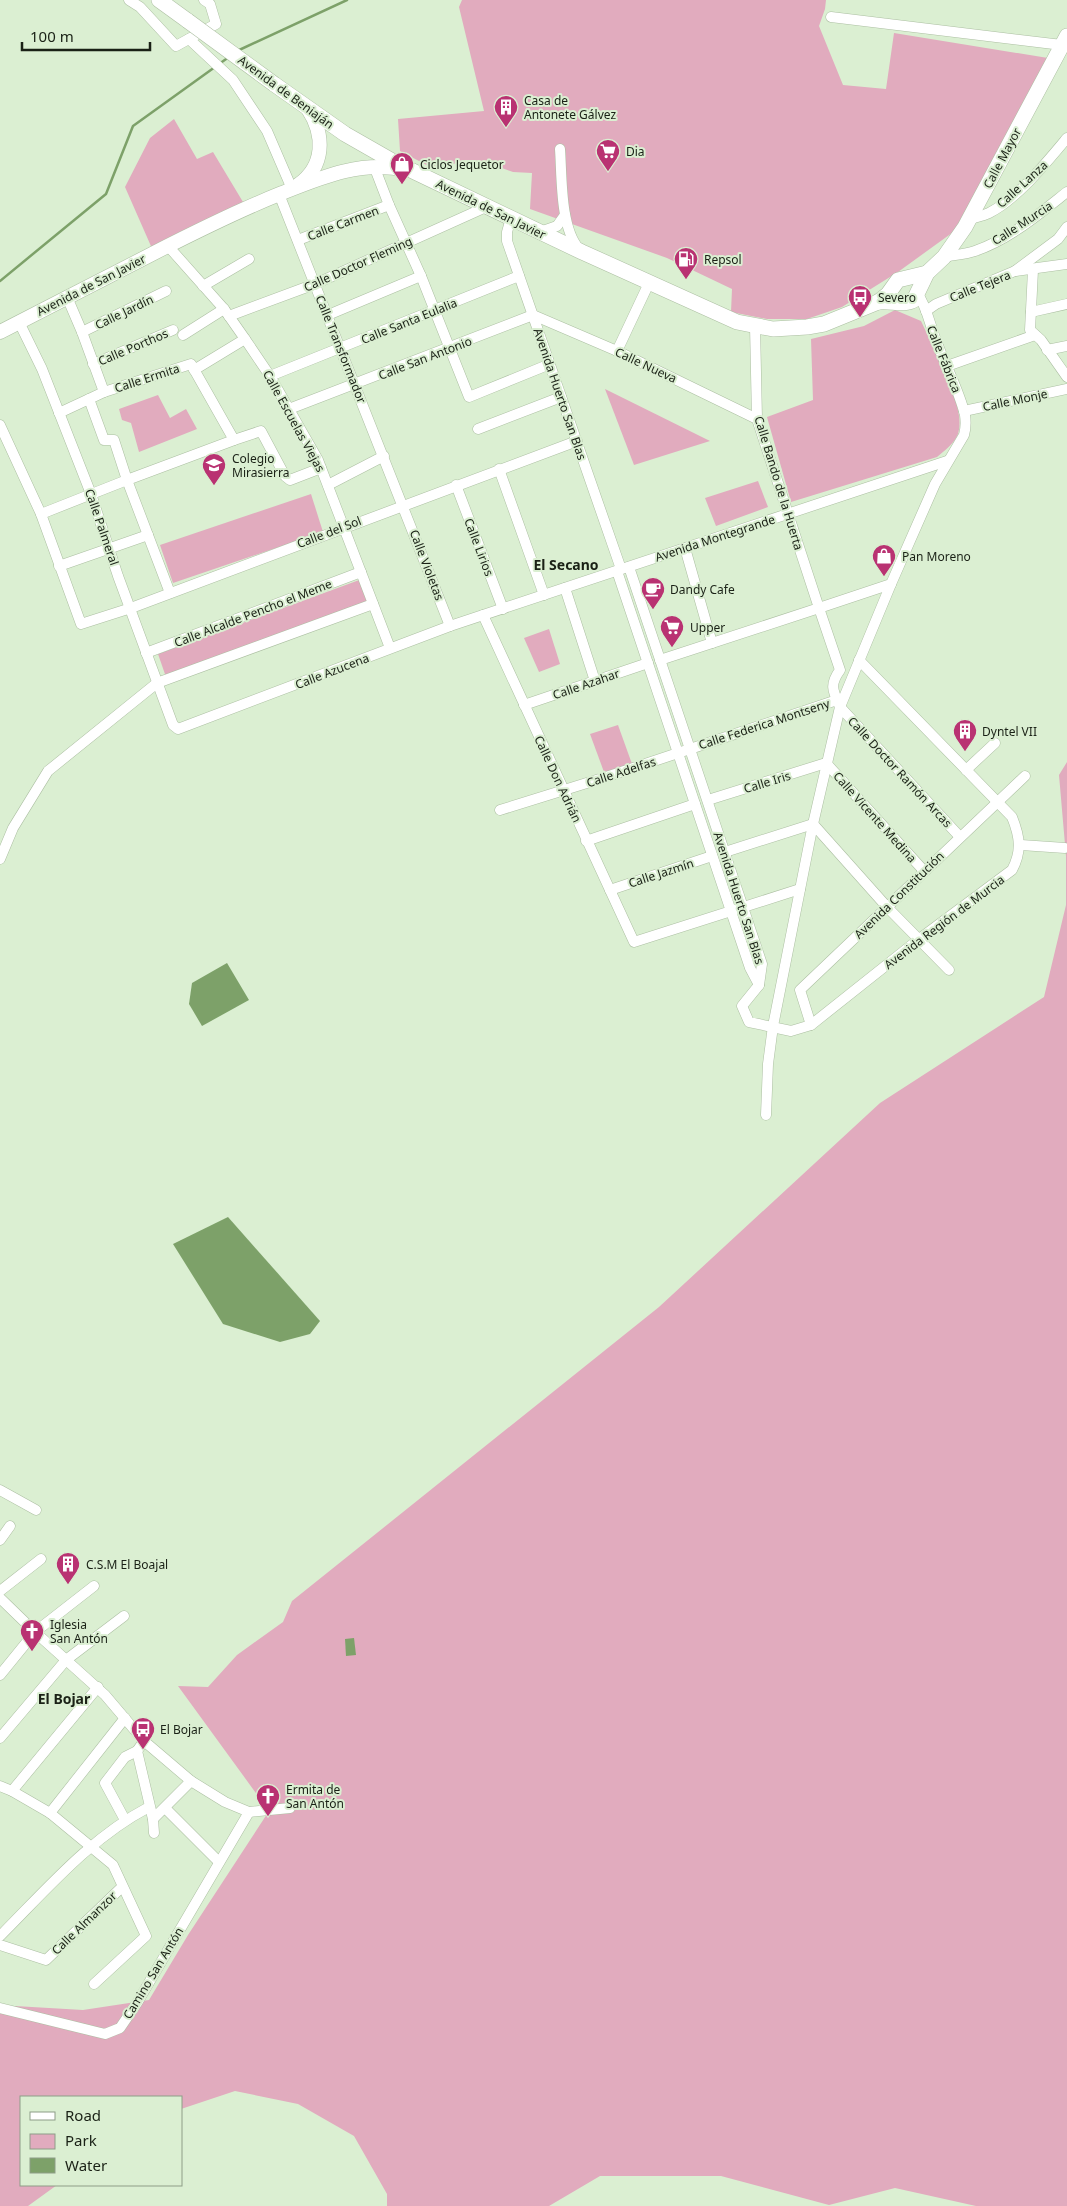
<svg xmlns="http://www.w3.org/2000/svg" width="1067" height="2206" font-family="'Noto Sans',sans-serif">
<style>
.green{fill:#e1abbe}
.water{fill:#7da169}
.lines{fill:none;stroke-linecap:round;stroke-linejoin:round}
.stream{stroke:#7da169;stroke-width:2.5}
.minor-casing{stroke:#acbfa2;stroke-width:11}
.secondary-casing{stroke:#acbfa2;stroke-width:15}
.primary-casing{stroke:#acbfa2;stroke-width:16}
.minor{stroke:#fff;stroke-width:10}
.secondary{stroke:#fff;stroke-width:14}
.primary{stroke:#fff;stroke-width:15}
.primary-bridge-casing{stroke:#acbfa2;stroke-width:16;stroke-linecap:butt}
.primary-bridge{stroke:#fff;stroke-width:15}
.labels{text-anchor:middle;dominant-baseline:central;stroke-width:4;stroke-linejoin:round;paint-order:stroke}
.street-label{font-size:12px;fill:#1a2116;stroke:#dbefd2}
.poi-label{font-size:12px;fill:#1a2116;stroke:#dbefd2;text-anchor:start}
.neighbourhood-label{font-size:14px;font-weight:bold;fill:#1a2116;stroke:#dbefd2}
</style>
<rect width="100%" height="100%" fill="#dbefd2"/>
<!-- green -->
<g class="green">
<polygon points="462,0 826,0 825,9 819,26 843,85 886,89 894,33 1048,58 956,230 898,272 842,307 807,319 767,319 731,312 732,289 667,258 530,209 532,173 513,172 483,161 465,160 436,170 400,151 398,119 484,111 459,7"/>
<polygon points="174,119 197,159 213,152 246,207 154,253 125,187 150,138"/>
<path d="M895 310 921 321C932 345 968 409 958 434 954 444 944 451 937 457L791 502 767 417 813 400 811 339 864 326Z"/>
<polygon points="605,389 710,441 634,465"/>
<polygon points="158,395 170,418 186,409 197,429 139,452 131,423 122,420 119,409"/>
<polygon points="758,481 768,507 716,526 705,498"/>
<polygon points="311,494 323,532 173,583 160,545"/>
<polygon points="362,579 370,602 166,677 158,654"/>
<polygon points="549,629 560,664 539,672 524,638"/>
<polygon points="618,725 632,764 604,772 590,734"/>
<polygon points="1067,762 1067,2206 976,2206 895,2188 829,2205 721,2176 600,2176 549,2206 387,2206 387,2194 354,2136 298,2104 235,2091 181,2109 181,2097 21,2097 21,2185 57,2185 28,2206 0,2206 0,2007 15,2006 83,2010 149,2000 188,1935 269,1811 178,1686 208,1687 237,1655 283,1622 292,1601 659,1307 880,1103 1044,997 1066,905 1066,856 1059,775"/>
</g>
<!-- water -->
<g class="water">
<polygon points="227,963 249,1000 202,1026 189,1004 192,983"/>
<polygon points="228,1217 320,1321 310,1334 280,1342 223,1324 173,1244"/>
<polygon points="354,1638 356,1655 346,1656 345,1639"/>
</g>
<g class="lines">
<!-- stream -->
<g class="stream">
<polyline points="237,51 347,0"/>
<polyline points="219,64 229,57"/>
<polyline points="0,281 106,194 133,126 215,67"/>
</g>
<!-- minor casing -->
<g class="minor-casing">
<g id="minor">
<polyline points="129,0 140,7 176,46 216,24 210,4 204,0"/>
<polyline points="831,17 1062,45"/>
<polyline points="189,39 233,80 267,131 292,189"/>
<path d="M560 149C562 177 560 227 579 249"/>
<polyline points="374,166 389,205 421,276 469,397 550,364"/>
<polyline points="279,194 450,626"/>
<polyline points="511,218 507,232 507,241 621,569"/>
<path d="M970 219C976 217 983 216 989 213 1017 199 1047 162 1067 138"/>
<polyline points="540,232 557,226 565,215"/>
<polyline points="298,240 389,205"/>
<polyline points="168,246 224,309 245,339 270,376 318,460 390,648"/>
<path d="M944 257C954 255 966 254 975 251 1010 239 1039 214 1067 192"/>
<polyline points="1033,270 1030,330 1041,340 1067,377"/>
<polyline points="1015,271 1058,239 1067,227"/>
<polyline points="203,286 249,259"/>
<polyline points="926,311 936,304 1015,271 1067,264"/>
<polyline points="1031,312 1067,304"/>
<polyline points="328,315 421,276"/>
<polyline points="229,316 315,284 486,207"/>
<polyline points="19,322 42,369 91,494 118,576 173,725 178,729 450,626 947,461"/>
<polyline points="82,332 166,291"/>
<polyline points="183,335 224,309"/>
<polyline points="1047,350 1067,346"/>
<polyline points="617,351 649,283"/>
<polyline points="93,364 173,330"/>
<polyline points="947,366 1035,335"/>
<polyline points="194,370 245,339"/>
<polyline points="270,376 519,276"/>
<polyline points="104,392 191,364 234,440 261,431 285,476 290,480 321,468"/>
<polyline points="289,409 533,315 617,351 757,419"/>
<polyline points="964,411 1067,389"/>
<polyline points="59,413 89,399"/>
<polyline points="0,425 41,514 81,624 131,608 577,441"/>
<polyline points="478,429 561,397"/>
<polyline points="499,469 544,595"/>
<polyline points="328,485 384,456"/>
<polyline points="456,485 503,609"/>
<polyline points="41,514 127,480 114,440 104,440 89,399 104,392 82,332 67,297"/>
<polyline points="685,548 712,643"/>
<polyline points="59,566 148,535"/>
<path d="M629 567 762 964 759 985 742 1006 749 1022 791 1031 811 1025 918 940 1012 870C1022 851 1020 837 1012 817L859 660"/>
<polyline points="617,571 750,968 759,985"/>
<path d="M891 584 819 608 840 670C829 685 833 691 840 707L960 837"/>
<polyline points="565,588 595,681"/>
<polyline points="170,593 127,480 234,440"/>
<polyline points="483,615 634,942 800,889"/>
<polyline points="146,653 361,572"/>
<polyline points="660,660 819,608 757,419 755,326"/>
<polyline points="524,705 648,663"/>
<polyline points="966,770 995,743"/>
<polyline points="708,800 826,763 924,871"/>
<polyline points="500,810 606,777 837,700"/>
<polyline points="586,841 695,804"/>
<polyline points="1021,845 1065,848"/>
<polyline points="725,852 813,824 887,907 949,970"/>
<polyline points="0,859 13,828 48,771 157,683 373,604"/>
<polyline points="610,890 712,856"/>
<polyline points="811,1025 800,990 1025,776"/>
<path d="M766 1115 768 1064 773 1026 813 824 840 707 891 584 935 484 964 435C966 428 966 422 965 415 959 390 946 367 937 343 930 327 928 308 917 293"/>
<polyline points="0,1490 36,1510"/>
<polyline points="0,1540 10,1526"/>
<polyline points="0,1591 41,1559"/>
<polyline points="0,1598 35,1632 105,1695 144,1741 191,1781 225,1802 249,1812 290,1808"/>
<polyline points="0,1675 35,1632 94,1586"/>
<polyline points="0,1738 66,1660 124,1616"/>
<polyline points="137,1751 153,1819 154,1833"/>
<polyline points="0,1786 12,1791 50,1813 113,1865 146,1936 94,1984"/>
<polyline points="12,1791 98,1687"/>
<polyline points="165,1808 219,1862"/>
<polyline points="50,1813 125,1718"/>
<polyline points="153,1819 191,1781"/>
<polyline points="125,1820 105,1783 125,1757 137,1751 144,1741"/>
<path d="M0 1936C47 1889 90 1838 149 1807"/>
<polyline points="0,1945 46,1960 122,1887"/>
<polyline points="0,2008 105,2034 120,2028 137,2003 249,1812"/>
</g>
</g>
<!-- secondary casing -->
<g class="secondary-casing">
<g id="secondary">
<path d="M298 185C325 166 325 135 308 109"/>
<path d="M0 332C51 306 101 280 152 254 195 232 237 211 282 193 322 177 362 160 406 170"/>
</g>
</g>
<!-- primary casing -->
<g class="primary-casing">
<g id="primary">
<polyline points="159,0 188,21"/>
<polyline points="274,84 345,134 394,162 582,252 737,322 773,329 807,327 824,324 878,302 888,294 898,280 927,273"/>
<path d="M878 302C890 300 904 306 914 300L927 273 944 257 965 227 1067 36"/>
</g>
</g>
<!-- minor -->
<use href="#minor" class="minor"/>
<!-- secondary -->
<use href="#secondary" class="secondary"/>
<!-- primary -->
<use href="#primary" class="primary"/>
<!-- primary-bridge casing -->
<g class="primary-bridge-casing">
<polyline id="primary-bridge" points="188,21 274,84"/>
</g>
<!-- primary-bridge -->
<use href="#primary-bridge" class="primary-bridge"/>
</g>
<!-- icons -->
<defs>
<g id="building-pin" transform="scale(1.25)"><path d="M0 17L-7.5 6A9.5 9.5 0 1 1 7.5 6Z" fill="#b93272" stroke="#dbefd2"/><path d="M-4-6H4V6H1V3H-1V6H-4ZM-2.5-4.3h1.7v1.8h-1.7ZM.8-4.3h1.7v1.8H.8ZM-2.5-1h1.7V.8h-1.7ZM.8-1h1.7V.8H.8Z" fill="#fff"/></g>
<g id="supermarket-pin" transform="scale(1.25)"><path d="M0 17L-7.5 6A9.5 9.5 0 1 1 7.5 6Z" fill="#b93272" stroke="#dbefd2"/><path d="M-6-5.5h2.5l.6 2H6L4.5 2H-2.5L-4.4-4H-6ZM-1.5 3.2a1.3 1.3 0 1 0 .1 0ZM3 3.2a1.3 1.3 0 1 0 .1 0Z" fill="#fff"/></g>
<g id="shop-pin" transform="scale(1.25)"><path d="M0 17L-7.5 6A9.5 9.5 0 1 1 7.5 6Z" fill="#b93272" stroke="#dbefd2"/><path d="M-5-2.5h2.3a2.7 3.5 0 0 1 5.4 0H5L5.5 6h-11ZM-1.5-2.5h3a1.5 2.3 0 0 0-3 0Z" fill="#fff"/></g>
<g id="fuel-pin" transform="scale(1.25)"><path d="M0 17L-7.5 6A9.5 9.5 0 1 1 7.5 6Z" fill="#b93272" stroke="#dbefd2"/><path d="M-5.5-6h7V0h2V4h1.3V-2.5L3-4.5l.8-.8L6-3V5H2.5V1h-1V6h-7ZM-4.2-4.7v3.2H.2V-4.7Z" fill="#fff"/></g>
<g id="bus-pin" transform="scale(1.25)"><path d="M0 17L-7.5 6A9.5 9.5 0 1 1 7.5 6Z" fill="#b93272" stroke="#dbefd2"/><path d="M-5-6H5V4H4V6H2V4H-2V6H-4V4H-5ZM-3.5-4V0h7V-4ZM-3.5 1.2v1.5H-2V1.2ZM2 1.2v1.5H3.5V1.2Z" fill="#fff"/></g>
<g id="school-pin" transform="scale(1.25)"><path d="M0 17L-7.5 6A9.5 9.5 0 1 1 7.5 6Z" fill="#b93272" stroke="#dbefd2"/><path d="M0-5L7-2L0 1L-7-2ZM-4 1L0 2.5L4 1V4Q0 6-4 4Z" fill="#fff"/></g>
<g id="cafe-pin" transform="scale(1.25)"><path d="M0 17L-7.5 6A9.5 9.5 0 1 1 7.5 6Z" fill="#b93272" stroke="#dbefd2"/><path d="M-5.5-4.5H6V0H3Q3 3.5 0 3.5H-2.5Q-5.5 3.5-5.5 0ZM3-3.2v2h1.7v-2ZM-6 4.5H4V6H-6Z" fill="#fff"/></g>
<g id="church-pin" transform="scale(1.25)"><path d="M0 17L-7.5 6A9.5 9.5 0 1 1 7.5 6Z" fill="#b93272" stroke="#dbefd2"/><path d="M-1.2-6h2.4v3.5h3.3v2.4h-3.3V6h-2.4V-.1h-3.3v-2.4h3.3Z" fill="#fff"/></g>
</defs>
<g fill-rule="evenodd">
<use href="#building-pin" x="506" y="107"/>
<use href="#supermarket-pin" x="608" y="151"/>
<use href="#shop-pin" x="402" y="164"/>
<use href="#fuel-pin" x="686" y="259"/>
<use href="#bus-pin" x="860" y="297"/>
<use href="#school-pin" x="214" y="465"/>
<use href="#shop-pin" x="884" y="556"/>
<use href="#cafe-pin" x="653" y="589"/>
<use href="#supermarket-pin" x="672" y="627"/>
<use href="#building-pin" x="965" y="731"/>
<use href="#building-pin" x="68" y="1564"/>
<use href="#church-pin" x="32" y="1631"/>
<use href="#bus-pin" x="143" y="1729"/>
<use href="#church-pin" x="268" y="1796"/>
</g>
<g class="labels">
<!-- street labels -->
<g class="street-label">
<text transform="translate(286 92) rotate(36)">Avenida de Beniaján</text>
<text transform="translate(1002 158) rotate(-62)">Calle Mayor</text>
<text transform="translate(1022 184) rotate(-42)">Calle Lanza</text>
<text transform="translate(491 209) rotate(26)">Avenida de San Javier</text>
<text transform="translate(343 223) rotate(-21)">Calle Carmen</text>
<text transform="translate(1022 223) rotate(-33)">Calle Murcia</text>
<text transform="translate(358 264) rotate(-24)">Calle Doctor Fleming</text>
<text transform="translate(91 285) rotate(-27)">Avenida de San Javier</text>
<text transform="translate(980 286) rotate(-22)">Calle Tejera</text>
<text transform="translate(124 312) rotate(-26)">Calle Jardín</text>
<text transform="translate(409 321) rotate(-22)">Calle Santa Eulalia</text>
<text transform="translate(133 347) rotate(-23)">Calle Porthos</text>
<text transform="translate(341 349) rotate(68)">Calle Transformador</text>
<text transform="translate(425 358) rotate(-21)">Calle San Antonio</text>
<text transform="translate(944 359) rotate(68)">Calle Fábrica</text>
<text transform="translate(646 365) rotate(25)">Calle Nueva</text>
<text transform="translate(147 378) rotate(-18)">Calle Ermita</text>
<text transform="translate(560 394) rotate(71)">Avenida Huerto San Blas</text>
<text transform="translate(1015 400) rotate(-12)">Calle Monje</text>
<text transform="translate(294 421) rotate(61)">Calle Escuelas Viejas</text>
<text transform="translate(779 483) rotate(73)">Calle Bando de la Huerta</text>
<text transform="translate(102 527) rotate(71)">Calle Palmeral</text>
<text transform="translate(329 532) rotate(-21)">Calle del Sol</text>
<text transform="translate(715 538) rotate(-18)">Avenida Montegrande</text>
<text transform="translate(479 547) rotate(69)">Calle Lirios</text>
<text transform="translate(427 565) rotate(69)">Calle Violetas</text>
<text transform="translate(253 613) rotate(-21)">Calle Alcalde Pencho el Meme</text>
<text transform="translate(332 671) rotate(-21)">Calle Azucena</text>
<text transform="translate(586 684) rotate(-19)">Calle Azahar</text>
<text transform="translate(764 724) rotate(-18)">Calle Federica Montseny</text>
<text transform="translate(621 772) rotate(-18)">Calle Adelfas</text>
<text transform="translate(900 772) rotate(47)">Calle Doctor Ramón Arcas</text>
<text transform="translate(558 779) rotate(65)">Calle Don Adrián</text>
<text transform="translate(767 782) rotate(-17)">Calle Iris</text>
<text transform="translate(875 817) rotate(48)">Calle Vicente Medina</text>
<text transform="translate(661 873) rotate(-18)">Calle Jazmín</text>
<text transform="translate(899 895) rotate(-44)">Avenida Constitución</text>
<text transform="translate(739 898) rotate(72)">Avenida Huerto San Blas</text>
<text transform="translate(944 922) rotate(-37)">Avenida Región de Murcia</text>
<text transform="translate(84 1923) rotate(-44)">Calle Almanzor</text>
<text transform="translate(153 1973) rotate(-59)">Camino San Antón</text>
</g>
<!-- poi labels -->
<g class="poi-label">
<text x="524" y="100">Casa de<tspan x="524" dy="14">Antonete Gálvez</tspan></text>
<text x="626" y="151">Dia</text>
<text x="420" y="164">Ciclos Jequetor</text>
<text x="704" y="259">Repsol</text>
<text x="878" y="297">Severo</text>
<text x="232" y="458">Colegio<tspan x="232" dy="14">Mirasierra</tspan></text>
<text x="902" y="556">Pan Moreno</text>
<text x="670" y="589">Dandy Cafe</text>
<text x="690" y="627">Upper</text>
<text x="982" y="731">Dyntel VII</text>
<text x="86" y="1564">C.S.M El Boajal</text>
<text x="50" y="1624">Iglesia<tspan x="50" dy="14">San Antón</tspan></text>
<text x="160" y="1729">El Bojar</text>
<text x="286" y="1789">Ermita de<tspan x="286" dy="14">San Antón</tspan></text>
</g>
<!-- neighbourhood labels -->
<g class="neighbourhood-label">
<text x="566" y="564">El Secano</text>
<text x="64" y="1698">El Bojar</text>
</g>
</g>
<!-- legend -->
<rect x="20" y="2096" width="162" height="90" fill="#dbefd2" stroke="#8e9d87"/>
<rect x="30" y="2112" width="25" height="8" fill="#ffffff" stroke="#8e9d87"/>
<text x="65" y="2121" font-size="15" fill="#1a2116">Road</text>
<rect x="30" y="2134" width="25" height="15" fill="#e1abbe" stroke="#8e9d87"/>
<text x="65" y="2146" font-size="15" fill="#1a2116">Park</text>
<rect x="30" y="2158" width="25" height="15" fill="#7da169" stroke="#8e9d87"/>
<text x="65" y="2171" font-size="15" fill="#1a2116">Water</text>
<!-- scale -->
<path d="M22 42v8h128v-8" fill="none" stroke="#1a2116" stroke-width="2.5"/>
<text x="30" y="42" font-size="15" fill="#1a2116" stroke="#dbefd2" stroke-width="4" paint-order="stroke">100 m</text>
</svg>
